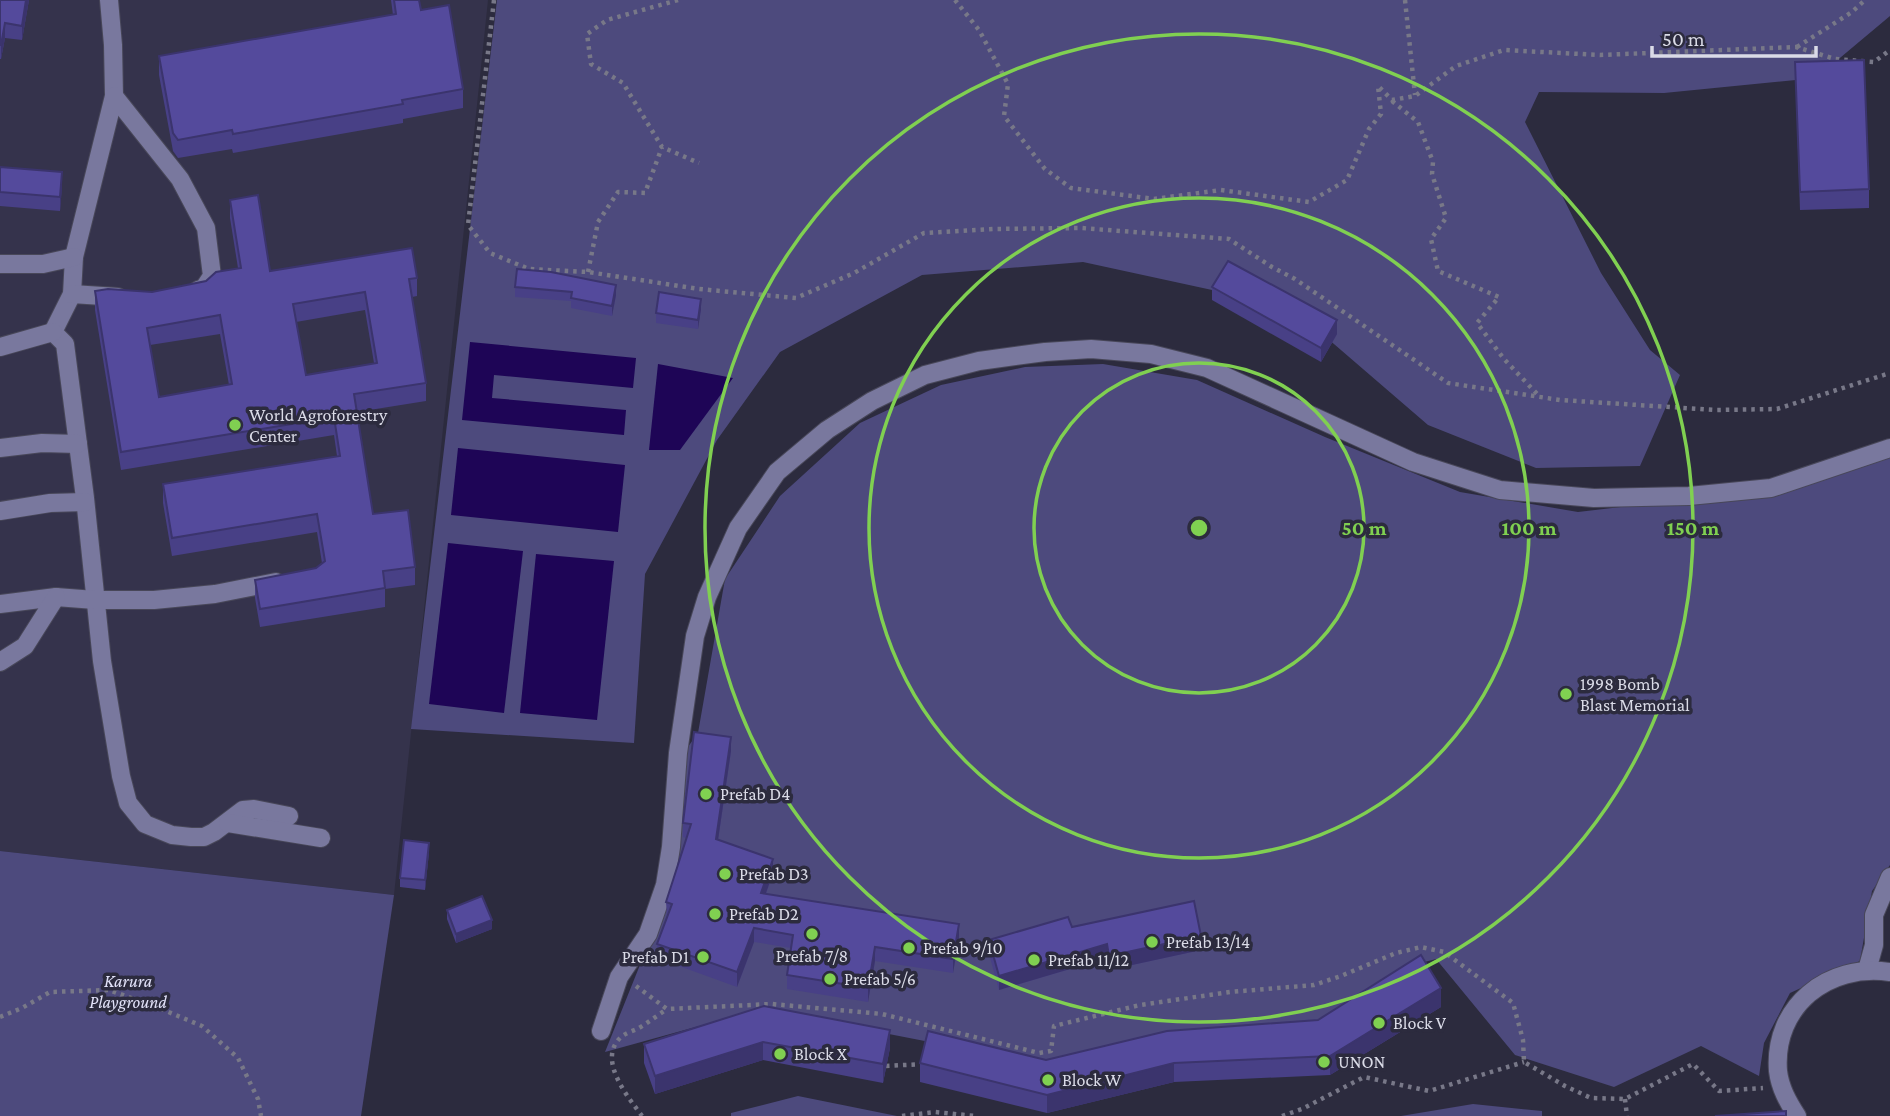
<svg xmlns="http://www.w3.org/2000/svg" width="1890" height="1116" font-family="'Crimson Pro',serif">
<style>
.built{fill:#35334c}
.green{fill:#4d4a7d}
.water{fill:#1e0556}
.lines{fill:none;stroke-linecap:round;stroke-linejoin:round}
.minor-casing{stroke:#484759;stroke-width:20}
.path{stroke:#787888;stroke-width:4.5;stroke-dasharray:3.5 5;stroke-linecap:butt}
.minor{stroke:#79789e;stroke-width:18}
.wall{fill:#484086;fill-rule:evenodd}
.shaded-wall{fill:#3b346d}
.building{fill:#544a9c;stroke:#3b346d;stroke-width:2;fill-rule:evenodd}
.ring{fill:none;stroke:#80d051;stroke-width:3.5}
.poi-dot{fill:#80d051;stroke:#2c2b3e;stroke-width:2.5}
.labels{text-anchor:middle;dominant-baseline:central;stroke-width:7;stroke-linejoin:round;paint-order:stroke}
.poi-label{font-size:18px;fill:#dadbe7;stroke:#2c2b3e;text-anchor:start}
.park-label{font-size:18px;font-style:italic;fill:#e2e2f9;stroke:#2c2b3e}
.centre{fill:#80d051;stroke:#2c2b3e;stroke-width:3.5}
.ring-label{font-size:21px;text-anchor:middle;font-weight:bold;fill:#80d051;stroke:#2c2b3e;stroke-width:7;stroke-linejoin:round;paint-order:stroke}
</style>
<rect width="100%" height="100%" fill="#2c2b3e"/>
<!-- built -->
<polygon class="built" points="0,0 488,0 394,895 0,851"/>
<!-- green -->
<g class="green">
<polygon points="497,0 1890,0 1890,16 1816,78 1664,93 1539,92 1525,122 1601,273 1650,350 1680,375 1640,466 1536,468 1428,425 1291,307 1083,262 922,275 780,352 717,440 645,574 634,743 411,729"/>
<polygon points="1103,364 1197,380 1325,437 1460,492 1578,512 1689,499 1890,452 1890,865 1872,891 1860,961 1790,993 1764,1043 1759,1076 1701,1046 1614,1087 1515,1055 1436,959 1413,965 1323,1023 1047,1065 761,1009 605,1052 652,935 685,751 698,733 725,579 780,496 860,423 941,385 1025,367"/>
<polygon points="0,851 394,895 361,1116 0,1116"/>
<polygon points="798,1096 897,1116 731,1116 731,1113"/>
<polygon points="1473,1104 1542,1111 1542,1116 1401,1116"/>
</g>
<!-- water -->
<g class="water">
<polygon points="470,342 636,358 633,388 494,375 492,398 626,410 624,435 462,420"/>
<polygon points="658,364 733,378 680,450 649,450"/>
<polygon points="458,448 625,465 618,532 451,515"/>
<polygon points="448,543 523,551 504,713 429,704"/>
<polygon points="536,554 614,561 597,720 520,713"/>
</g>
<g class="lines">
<!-- minor casing -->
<g class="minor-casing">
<g id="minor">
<polyline points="109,0 113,45 114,96 74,257 72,294 53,332 65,344 85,498 102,661 121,776 128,803 145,824 172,835 191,837 204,837 214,832 243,810 254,809 289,816"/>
<polyline points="114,96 180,179 206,228 212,276 204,288 198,290"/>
<polyline points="0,264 43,264 74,257"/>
<polyline points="72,294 118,297"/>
<polyline points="0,347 53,332"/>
<polyline points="0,448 42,443 78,444"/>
<polyline points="0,511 50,503 85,502"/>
<polyline points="0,604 56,597 95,600 154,600 215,594 276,582"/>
<polyline points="0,662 25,646 56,597"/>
<polyline points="228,823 321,838"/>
<polyline points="1867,970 1874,945 1874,915 1890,877"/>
<polyline points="601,1031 619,977 648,934 665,885 671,847 678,753 695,636 707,597 738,528 777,472 827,430 872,401 925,375 979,361 1045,352 1091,349 1151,354 1207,368 1413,462 1500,490 1594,498 1689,496 1771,488 1890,448"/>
<path d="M1797 1116C1788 1102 1780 1088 1778 1071 1773 1006 1828 963 1890 972"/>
</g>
</g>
<!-- path -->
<g class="path">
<polyline points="494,0 468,225 490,253 529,269 588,272 699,289 796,298 854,273 924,233 993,229 1081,228 1229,239 1272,267 1295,279 1448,383 1560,400 1716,410 1777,409 1890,373"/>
<polyline points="678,0 607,20 587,34 591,64 623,83 662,147 699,163"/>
<polyline points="955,0 979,30 1008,84 1004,116 1045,169 1071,188 1154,199 1221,190 1309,202 1347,180 1369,129 1381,114 1378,86 1392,100 1415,96 1456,66 1504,50 1600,55 1796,47 1835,59 1874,62 1890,50"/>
<polyline points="1405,0 1415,95"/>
<polyline points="1797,47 1852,12 1865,0"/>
<polyline points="1392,101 1418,122 1433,162 1432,174 1446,218 1431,239 1438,271 1499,297 1477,323 1504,359 1540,397"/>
<polyline points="588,272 598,222 618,192 645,193 662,147"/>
<polyline points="636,986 667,1009 772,1004 882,1014 1039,1053 1051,1051 1054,1026 1140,1005 1230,992 1314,985 1341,976 1396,953 1421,947 1444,952 1513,1003 1523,1040 1524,1062 1565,1086 1591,1098 1625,1099 1693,1064 1719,1091 1763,1088"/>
<polyline points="0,1017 22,1008 50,992 109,990 159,1008 202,1026 238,1058 258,1099 261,1116"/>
<polyline points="886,1066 924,1064"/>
<polyline points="1625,1099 1627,1116"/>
<path d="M642 1116C629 1098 597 1061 620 1038 625 1033 633 1031 639 1028 649 1022 658 1015 667 1009"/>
<polyline points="902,1116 935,1112 975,1116"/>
<polyline points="1282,1116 1302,1109 1364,1077 1429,1091 1524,1062"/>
</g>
<!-- minor -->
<use href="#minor" class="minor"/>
</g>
<!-- wall -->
<g class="wall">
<polygon points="0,0 29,0 22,40 5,38 1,59 0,59"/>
<polygon points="391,0 419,0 421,10 463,89 463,108 403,119 403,123 233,153 232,149 178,158 173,151 159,75 159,56 393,15"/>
<polygon points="1795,62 1869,189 1869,208 1800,210"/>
<polygon points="0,167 62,186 60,211 0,206"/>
<path d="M230 200 270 271 417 278V296L412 297 426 383V401L357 412 373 514 415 567V585L385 589V607L260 627 255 598V580L316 568 322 563 317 532 172 556 163 503V484L337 456 334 435 121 470 95 310V291L152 292 206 281 238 268 230 218ZM365 310 374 363 306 375 296 322ZM220 334 229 385 159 397 150 345Z"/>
<polygon points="515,287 616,295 612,316 571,308 571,301 515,297"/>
<polygon points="1212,287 1337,334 1321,362 1212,300"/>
<polygon points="701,309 698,329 656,323 656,313"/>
<polygon points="731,751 718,840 773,873 766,894 959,938 953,973 875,961 868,1002 787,989 787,975 791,948 754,942 737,987 657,958 657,944 667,916 666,902 686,838 683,837 683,823"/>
<polygon points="429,852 425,890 400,887 400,878"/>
<polygon points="447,910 492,929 456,943 447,919"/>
<polygon points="1072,927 1201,950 1109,970 1107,958 999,990 989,954 989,940"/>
<polygon points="764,1006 890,1048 883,1083 763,1060 655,1094 644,1063 644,1044"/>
<polygon points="1441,1007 1330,1075 1174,1082 1047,1113 920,1082 920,1063 1046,1060 1318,1020"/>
</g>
<!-- shaded-wall -->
<g class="shaded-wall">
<polygon points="26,0 29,0 22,40 22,26"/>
<polygon points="5,23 5,38 1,59 1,45"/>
<polygon points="62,172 62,186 60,211 60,197"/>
<polygon points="616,285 616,295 612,316 612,306"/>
<polygon points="701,299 701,309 698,329 698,320"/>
<polygon points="1337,320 1337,334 1321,362 1321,348"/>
<polygon points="731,737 731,751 716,854 716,839"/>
<polygon points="429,843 429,852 425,890 425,880"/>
<polygon points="773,859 773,873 761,907 761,893"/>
<polygon points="492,920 492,929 456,943 456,934"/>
<polygon points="959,924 959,938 953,973 953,959"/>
<polygon points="754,928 754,942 737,987 737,972"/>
<polygon points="1201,936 1201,950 1109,970 1109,956"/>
<polygon points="1107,944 1107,958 999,990 999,976"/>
<polygon points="875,947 875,961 868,1002 868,988"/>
<polygon points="1441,988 1441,1007 1330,1075 1330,1056"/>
<polygon points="890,1030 890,1048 883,1083 883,1064"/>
<polygon points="763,1042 763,1060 655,1094 655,1076"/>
<polygon points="1174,1063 1174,1082 1047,1113 1047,1095"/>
</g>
<!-- building -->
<g class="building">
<polygon points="0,0 26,0 22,26 5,23 1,45 0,45"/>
<polygon points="394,0 419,0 421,10 449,5 463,89 402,100 403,104 233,134 232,130 178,140 173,133 159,56 396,14"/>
<polygon points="1864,60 1869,189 1800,192 1795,62"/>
<polygon points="0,167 62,172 60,197 0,192"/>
<path d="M258 195 270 271 412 248 417 278 409 279 426 383 354 394 373 514 408 510 415 567 383 571 385 588 260 609 255 580 316 568 325 561 317 514 172 538 163 484 340 456 334 417 121 452 95 291 108 289 152 292 206 281 216 272 241 268 230 200ZM365 292 377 363 306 375 293 304ZM220 315 232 384 159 397 147 328Z"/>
<polygon points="1228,261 1337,320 1321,348 1212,287"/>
<polygon points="517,269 551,272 616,285 612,306 571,298 572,292 515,287"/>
<polygon points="659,292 701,299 698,320 656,313"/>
<polygon points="694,732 731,737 716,839 773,859 761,893 959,924 953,959 875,947 868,988 787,975 793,935 754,928 737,972 657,944 672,904 666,902 691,824 683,823"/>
<polygon points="404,840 429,843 425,880 400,878"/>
<polygon points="482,896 492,920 456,934 447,910"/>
<polygon points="1194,901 1201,936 1109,956 1107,944 999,976 989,940 1068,917 1072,927"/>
<polygon points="1421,955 1441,988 1330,1056 1174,1063 1047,1095 920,1063 928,1031 1046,1060 1167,1031 1318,1020"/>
<polygon points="764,1006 890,1030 883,1064 763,1042 655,1076 644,1044"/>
<polygon points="1786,1111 1786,1116 1715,1116"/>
</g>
<!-- distance rings -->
<g class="ring">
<circle cx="1199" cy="528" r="165"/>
<circle cx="1199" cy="528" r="330"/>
<circle cx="1199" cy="528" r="494"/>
</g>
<!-- markers -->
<g class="poi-dot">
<circle cx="235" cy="425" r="7"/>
<circle cx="1566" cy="694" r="7"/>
<circle cx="706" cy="794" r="7"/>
<circle cx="725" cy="874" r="7"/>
<circle cx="715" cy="914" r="7"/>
<circle cx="812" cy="934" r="7"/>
<circle cx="1152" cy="942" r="7"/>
<circle cx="909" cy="948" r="7"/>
<circle cx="703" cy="957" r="7"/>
<circle cx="1034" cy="960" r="7"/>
<circle cx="830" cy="979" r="7"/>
<circle cx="1379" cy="1023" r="7"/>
<circle cx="780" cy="1054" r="7"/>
<circle cx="1324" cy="1062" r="7"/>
<circle cx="1048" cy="1080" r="7"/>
</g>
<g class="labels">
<!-- poi labels -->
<g class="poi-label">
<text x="249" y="415">World Agroforestry<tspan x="249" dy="21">Center</tspan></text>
<text x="1580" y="684">1998 Bomb<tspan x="1580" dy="21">Blast Memorial</tspan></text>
<text x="720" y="794">Prefab D4</text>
<text x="739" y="874">Prefab D3</text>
<text x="729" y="914">Prefab D2</text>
<text x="1166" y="942">Prefab 13/14</text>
<text x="923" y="948">Prefab 9/10</text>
<text x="812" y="956" text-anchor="middle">Prefab 7/8</text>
<text x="689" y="957" text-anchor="end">Prefab D1</text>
<text x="1048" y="960">Prefab 11/12</text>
<text x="844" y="979">Prefab 5/6</text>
<text x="1393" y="1023">Block V</text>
<text x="794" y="1054">Block X</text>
<text x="1338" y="1062">UNON</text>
<text x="1062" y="1080">Block W</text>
</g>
<!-- park labels -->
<g class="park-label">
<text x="128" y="981">Karura<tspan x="128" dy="21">Playground</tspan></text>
</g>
</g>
<circle cx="1199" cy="528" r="10" class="centre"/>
<g class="ring-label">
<text x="1364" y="535">50 m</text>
<text x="1529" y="535">100 m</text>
<text x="1693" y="535">150 m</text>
</g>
<!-- scale -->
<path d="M1652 46v10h164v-10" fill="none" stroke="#dadbe7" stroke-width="3.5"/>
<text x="1662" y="46" font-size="21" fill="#dadbe7" stroke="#2c2b3e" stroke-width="5" paint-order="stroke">50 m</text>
</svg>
